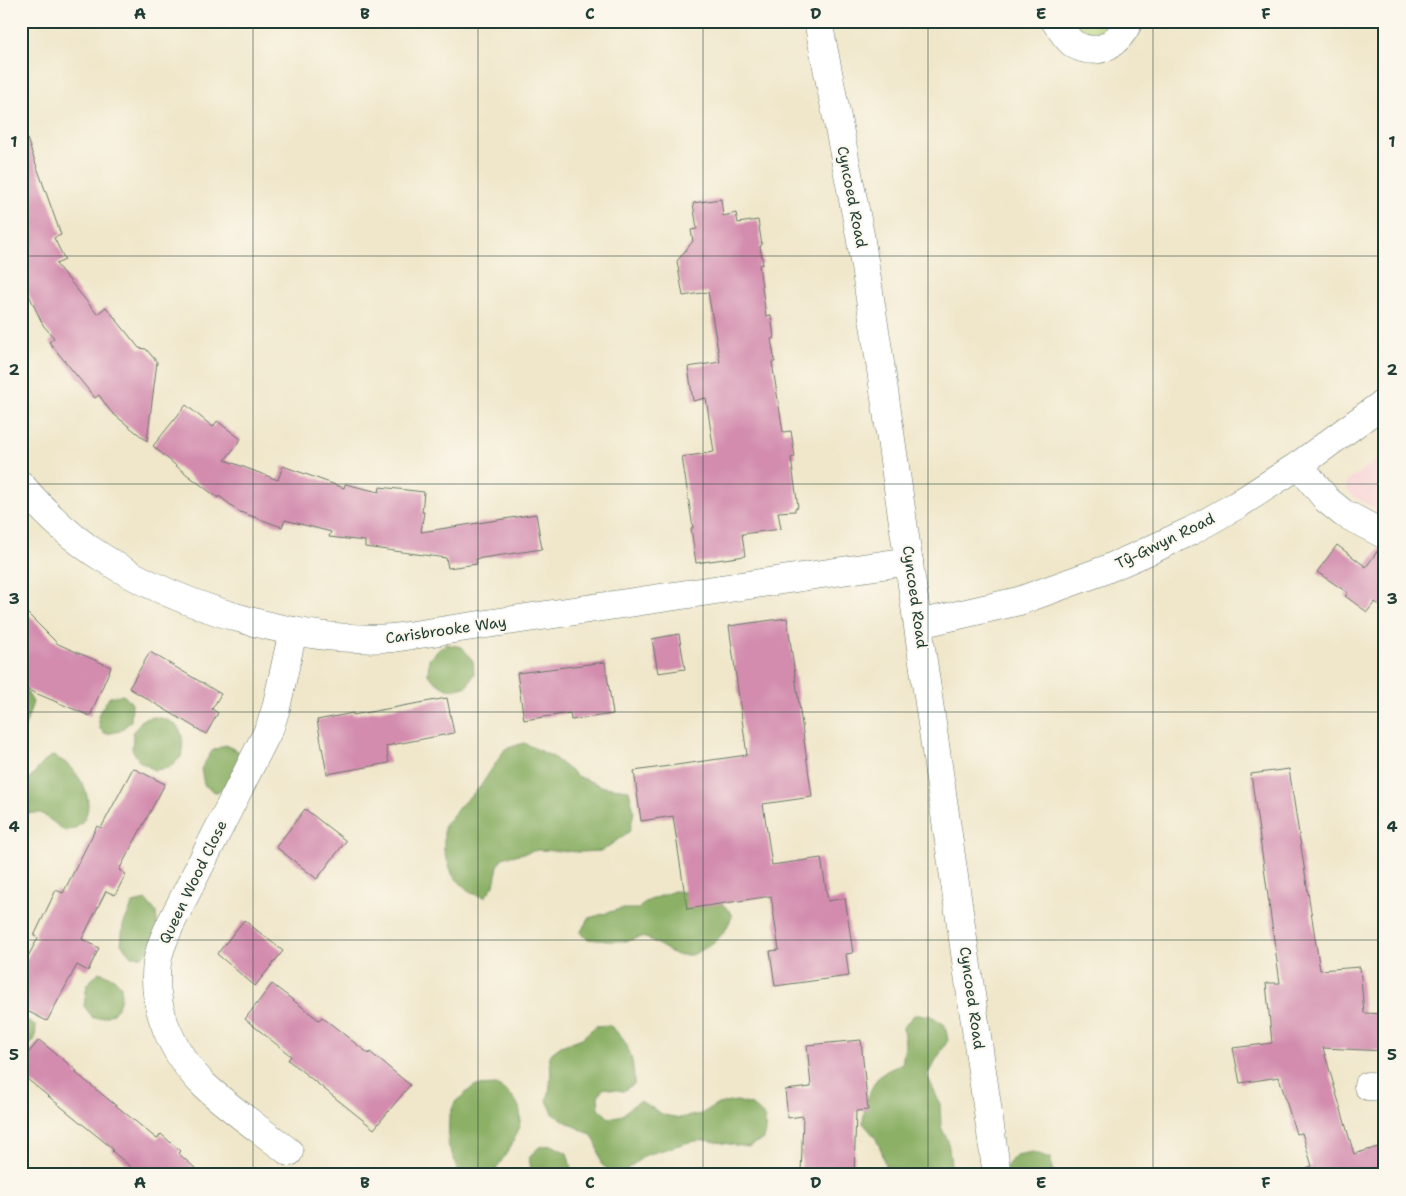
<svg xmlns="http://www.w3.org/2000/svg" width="1406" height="1196" font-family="'Shantell Sans',sans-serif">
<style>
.built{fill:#f7cfd3}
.green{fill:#b0cd74;stroke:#688554}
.forest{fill:#8cb066;stroke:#56764d}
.building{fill:#d38cae}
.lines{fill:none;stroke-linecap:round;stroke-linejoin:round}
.minor-casing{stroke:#687869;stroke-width:29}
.minor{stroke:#fff;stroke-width:28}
.grid{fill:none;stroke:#1f3d34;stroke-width:1;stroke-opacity:0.55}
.labels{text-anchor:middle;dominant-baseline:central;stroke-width:4;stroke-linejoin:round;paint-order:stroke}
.street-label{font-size:15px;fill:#1f3d34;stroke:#fbf7ec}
.neatline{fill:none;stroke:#1f3d34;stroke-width:2}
.grid-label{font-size:16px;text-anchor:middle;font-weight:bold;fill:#1f3d34}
</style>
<rect width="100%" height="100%" fill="#fbf7ec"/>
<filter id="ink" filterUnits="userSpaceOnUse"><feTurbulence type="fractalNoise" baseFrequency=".02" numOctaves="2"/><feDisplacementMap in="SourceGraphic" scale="10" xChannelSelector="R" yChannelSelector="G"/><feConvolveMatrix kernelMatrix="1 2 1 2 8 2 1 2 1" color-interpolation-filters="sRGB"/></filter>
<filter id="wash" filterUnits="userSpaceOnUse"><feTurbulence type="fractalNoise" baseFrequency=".0096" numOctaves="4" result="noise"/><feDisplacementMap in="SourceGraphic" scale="20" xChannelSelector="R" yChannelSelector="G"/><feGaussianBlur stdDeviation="1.12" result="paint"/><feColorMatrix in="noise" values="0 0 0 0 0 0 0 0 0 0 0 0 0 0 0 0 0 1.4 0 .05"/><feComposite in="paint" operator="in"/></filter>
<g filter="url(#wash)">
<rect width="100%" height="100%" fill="#f0e7cb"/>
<!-- built -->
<polygon class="built" points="1385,454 1385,514 1354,497 1346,488 1347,482"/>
<!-- green -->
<path class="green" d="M1071 21H1114C1102 42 1084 36 1071 21Z"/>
<!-- forest -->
<g class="forest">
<path d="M445 644 462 647 473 661 474 674 467 686C448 693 443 689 428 675L429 659Z"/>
<polygon points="21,686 24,687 33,702 21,739"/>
<polygon points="123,695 132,703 131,721 120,731 106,734 100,729 98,715 109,697"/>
<path d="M155 717C180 721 186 733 181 757L169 768 154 770 139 761 132 749 133 732 143 719Z"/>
<polygon points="524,743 553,757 577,776 604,787 629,790 634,811 630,831 602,851 580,852 538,850 502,858 498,866 494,885 485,897 471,893 453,876 444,851 444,826 461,805 480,787 505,749"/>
<polygon points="225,745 238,751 243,763 229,790 215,792 204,785 201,769 212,751"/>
<path d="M53 756C59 759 66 762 70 767 85 781 97 809 79 825 76 829 69 829 65 831L41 813H27L21 820V787L48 758Z"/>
<path d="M674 891C691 892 727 898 732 917L725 931 713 944 692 955H676L649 939 641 937 626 941H610L588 939 580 933 589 918 620 909H638L645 902Z"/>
<polygon points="146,900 156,912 158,931 152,948 143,956 131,956 121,944 123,925 133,903"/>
<path d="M99 972 114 978 121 986C122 1007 116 1018 93 1018L84 1006 87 984Z"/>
<path d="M914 1015H930L945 1025 948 1040 927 1075 940 1104 941 1127 948 1141 951 1165 947 1175H887L882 1152 875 1137 863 1123C863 1111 871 1082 881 1075 887 1070 895 1067 902 1064L905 1045 903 1027Z"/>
<polygon points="21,1018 29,1021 36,1027 35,1039 21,1056"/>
<path d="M609 1025C629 1040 634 1059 634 1084L623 1091 604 1088 598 1096 599 1109 609 1118 623 1115 628 1109 640 1101 664 1115 680 1118 701 1114 718 1104 737 1101 752 1105 765 1117 766 1133 762 1140 748 1147 704 1140 689 1142 646 1155 623 1172H611L601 1164 597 1145 591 1134 583 1131 554 1115 547 1101C551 1085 552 1072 549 1055L561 1046 582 1038 596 1026Z"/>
<path d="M497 1085C502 1089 509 1093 513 1097 534 1122 505 1154 492 1175H457L456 1163 448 1145 449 1117 455 1102 474 1086Z"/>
<polygon points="551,1145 567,1153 571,1167 568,1175 535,1175 531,1169 529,1158 539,1147"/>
<polygon points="1033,1152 1050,1158 1055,1175 999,1175 1016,1155"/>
</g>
<g id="blocks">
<!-- building -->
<g class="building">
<polygon points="25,133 61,235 54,238 65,260 56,264 97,314 106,307 139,348 146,349 157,362 147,441 111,412 99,395 95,398 49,342 54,338 43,325 21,278 21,134"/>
<polygon points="721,199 723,216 736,213 738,223 758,220 762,245 760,246 763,264 759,265 766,316 771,315 774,338 771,339 775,362 772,362 783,432 791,431 795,457 791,458 798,507 795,508 795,511 778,512 781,529 742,534 745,556 696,563 691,528 693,528 682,457 714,452 706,398 693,401 688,367 720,362 708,292 683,296 677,261 693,241 691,230 697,229 693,203"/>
<polygon points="186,405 213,427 217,421 241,439 225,460 278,480 283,466 344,488 345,484 379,492 380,487 424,492 422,512 424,512 421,532 536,514 542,549 476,559 477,564 448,568 446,558 365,547 365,541 329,537 331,532 285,520 282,527 240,512 219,496 218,498 181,470 153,446"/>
<polygon points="1337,545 1366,567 1379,549 1385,550 1385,609 1375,602 1367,612 1345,596 1348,593 1317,572"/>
<polygon points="21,607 58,644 111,667 90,716 21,687"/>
<polygon points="787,618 812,797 763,804 772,865 821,858 828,901 845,898 853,953 846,954 849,976 775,986 770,951 779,950 771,896 687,909 673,816 641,821 634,771 747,755 729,626"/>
<polygon points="679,634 685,669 658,673 652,639"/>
<polygon points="150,652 221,694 212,709 218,713 206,734 129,688"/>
<polygon points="605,662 613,714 571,720 570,713 524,720 517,673"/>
<polygon points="447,698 454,733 386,746 389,763 327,774 317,720 353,713 353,715"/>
<polygon points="133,768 165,784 119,870 126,874 115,895 106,891 82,939 99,948 88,971 77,965 47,1021 21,1008 21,969 38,938 34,936 56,890 63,893 97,826 101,828"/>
<polygon points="1289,769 1320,970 1360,967 1364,1013 1385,1014 1385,1051 1323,1048 1354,1154 1385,1145 1385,1175 1307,1175 1306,1168 1312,1166 1302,1133 1296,1134 1279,1077 1240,1083 1233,1048 1272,1043 1266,983 1280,983 1251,774"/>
<polygon points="305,809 346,841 317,879 276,847"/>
<polygon points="244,920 283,951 255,986 217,954"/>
<polygon points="272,984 319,1020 322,1017 369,1054 370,1052 410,1085 374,1129 288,1060 291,1056 245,1019"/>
<polygon points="39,1040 77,1071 76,1073 157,1139 161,1134 180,1151 178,1153 203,1175 140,1175 112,1151 113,1149 21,1074 21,1062"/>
<polygon points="861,1040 868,1110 856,1111 854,1175 801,1175 803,1116 788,1118 785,1090 811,1087 807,1045"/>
</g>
</g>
</g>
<g filter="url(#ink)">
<use href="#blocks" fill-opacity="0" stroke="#687869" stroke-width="1"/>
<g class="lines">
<!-- minor casing -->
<g class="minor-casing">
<g id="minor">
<polyline points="818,21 860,235 879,356 997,1175"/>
<path d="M1055 21C1061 29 1067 40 1075 45 1100 58 1119 42 1129 21"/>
<polyline points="1299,465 1327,500 1343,513 1385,535"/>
<path d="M21 485C45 513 72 539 103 558 181 608 300 644 393 638L909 561"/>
<polyline points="919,624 1019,601 1102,571 1146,552 1191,531 1237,505 1299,465 1385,402"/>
<polyline points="1368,1086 1385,1087"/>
<path d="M289 1152C262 1131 230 1109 205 1086 173 1055 151 1007 157 963 159 948 165 936 171 923L270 727 276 708 293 631"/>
</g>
</g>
<!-- minor -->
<use href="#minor" class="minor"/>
</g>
</g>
<!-- grid -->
<path class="grid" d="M253 21V1175M478 21V1175M703 21V1175M928 21V1175M1153 21V1175M21 256H1385M21 484H1385M21 712H1385M21 940H1385"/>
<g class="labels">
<!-- street labels -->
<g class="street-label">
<text transform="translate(852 197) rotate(79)">Cyncoed Road</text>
<text transform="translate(1165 541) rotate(-26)">Tŷ-Gwyn Road</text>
<text transform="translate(915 597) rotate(82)">Cyncoed Road</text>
<text transform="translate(446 630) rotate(-8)">Carisbrooke Way</text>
<text transform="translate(193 882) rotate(-64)">Queen Wood Close</text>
<text transform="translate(972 998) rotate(82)">Cyncoed Road</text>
</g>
</g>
<!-- margin -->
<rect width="1406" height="1196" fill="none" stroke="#fbf7ec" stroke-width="55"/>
<rect x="28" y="28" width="1350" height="1140" class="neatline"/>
<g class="grid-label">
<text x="140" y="19">A</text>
<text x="365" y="19">B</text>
<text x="590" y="19">C</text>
<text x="816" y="19">D</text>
<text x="1041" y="19">E</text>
<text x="1266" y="19">F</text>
<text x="14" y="147">1</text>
<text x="1392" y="147">1</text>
<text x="14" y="375">2</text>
<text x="1392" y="375">2</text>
<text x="14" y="604">3</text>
<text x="1392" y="604">3</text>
<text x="14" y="832">4</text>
<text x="1392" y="832">4</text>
<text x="14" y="1060">5</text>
<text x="1392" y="1060">5</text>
<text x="140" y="1188">A</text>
<text x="365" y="1188">B</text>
<text x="590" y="1188">C</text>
<text x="816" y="1188">D</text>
<text x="1041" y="1188">E</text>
<text x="1266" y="1188">F</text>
</g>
</svg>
